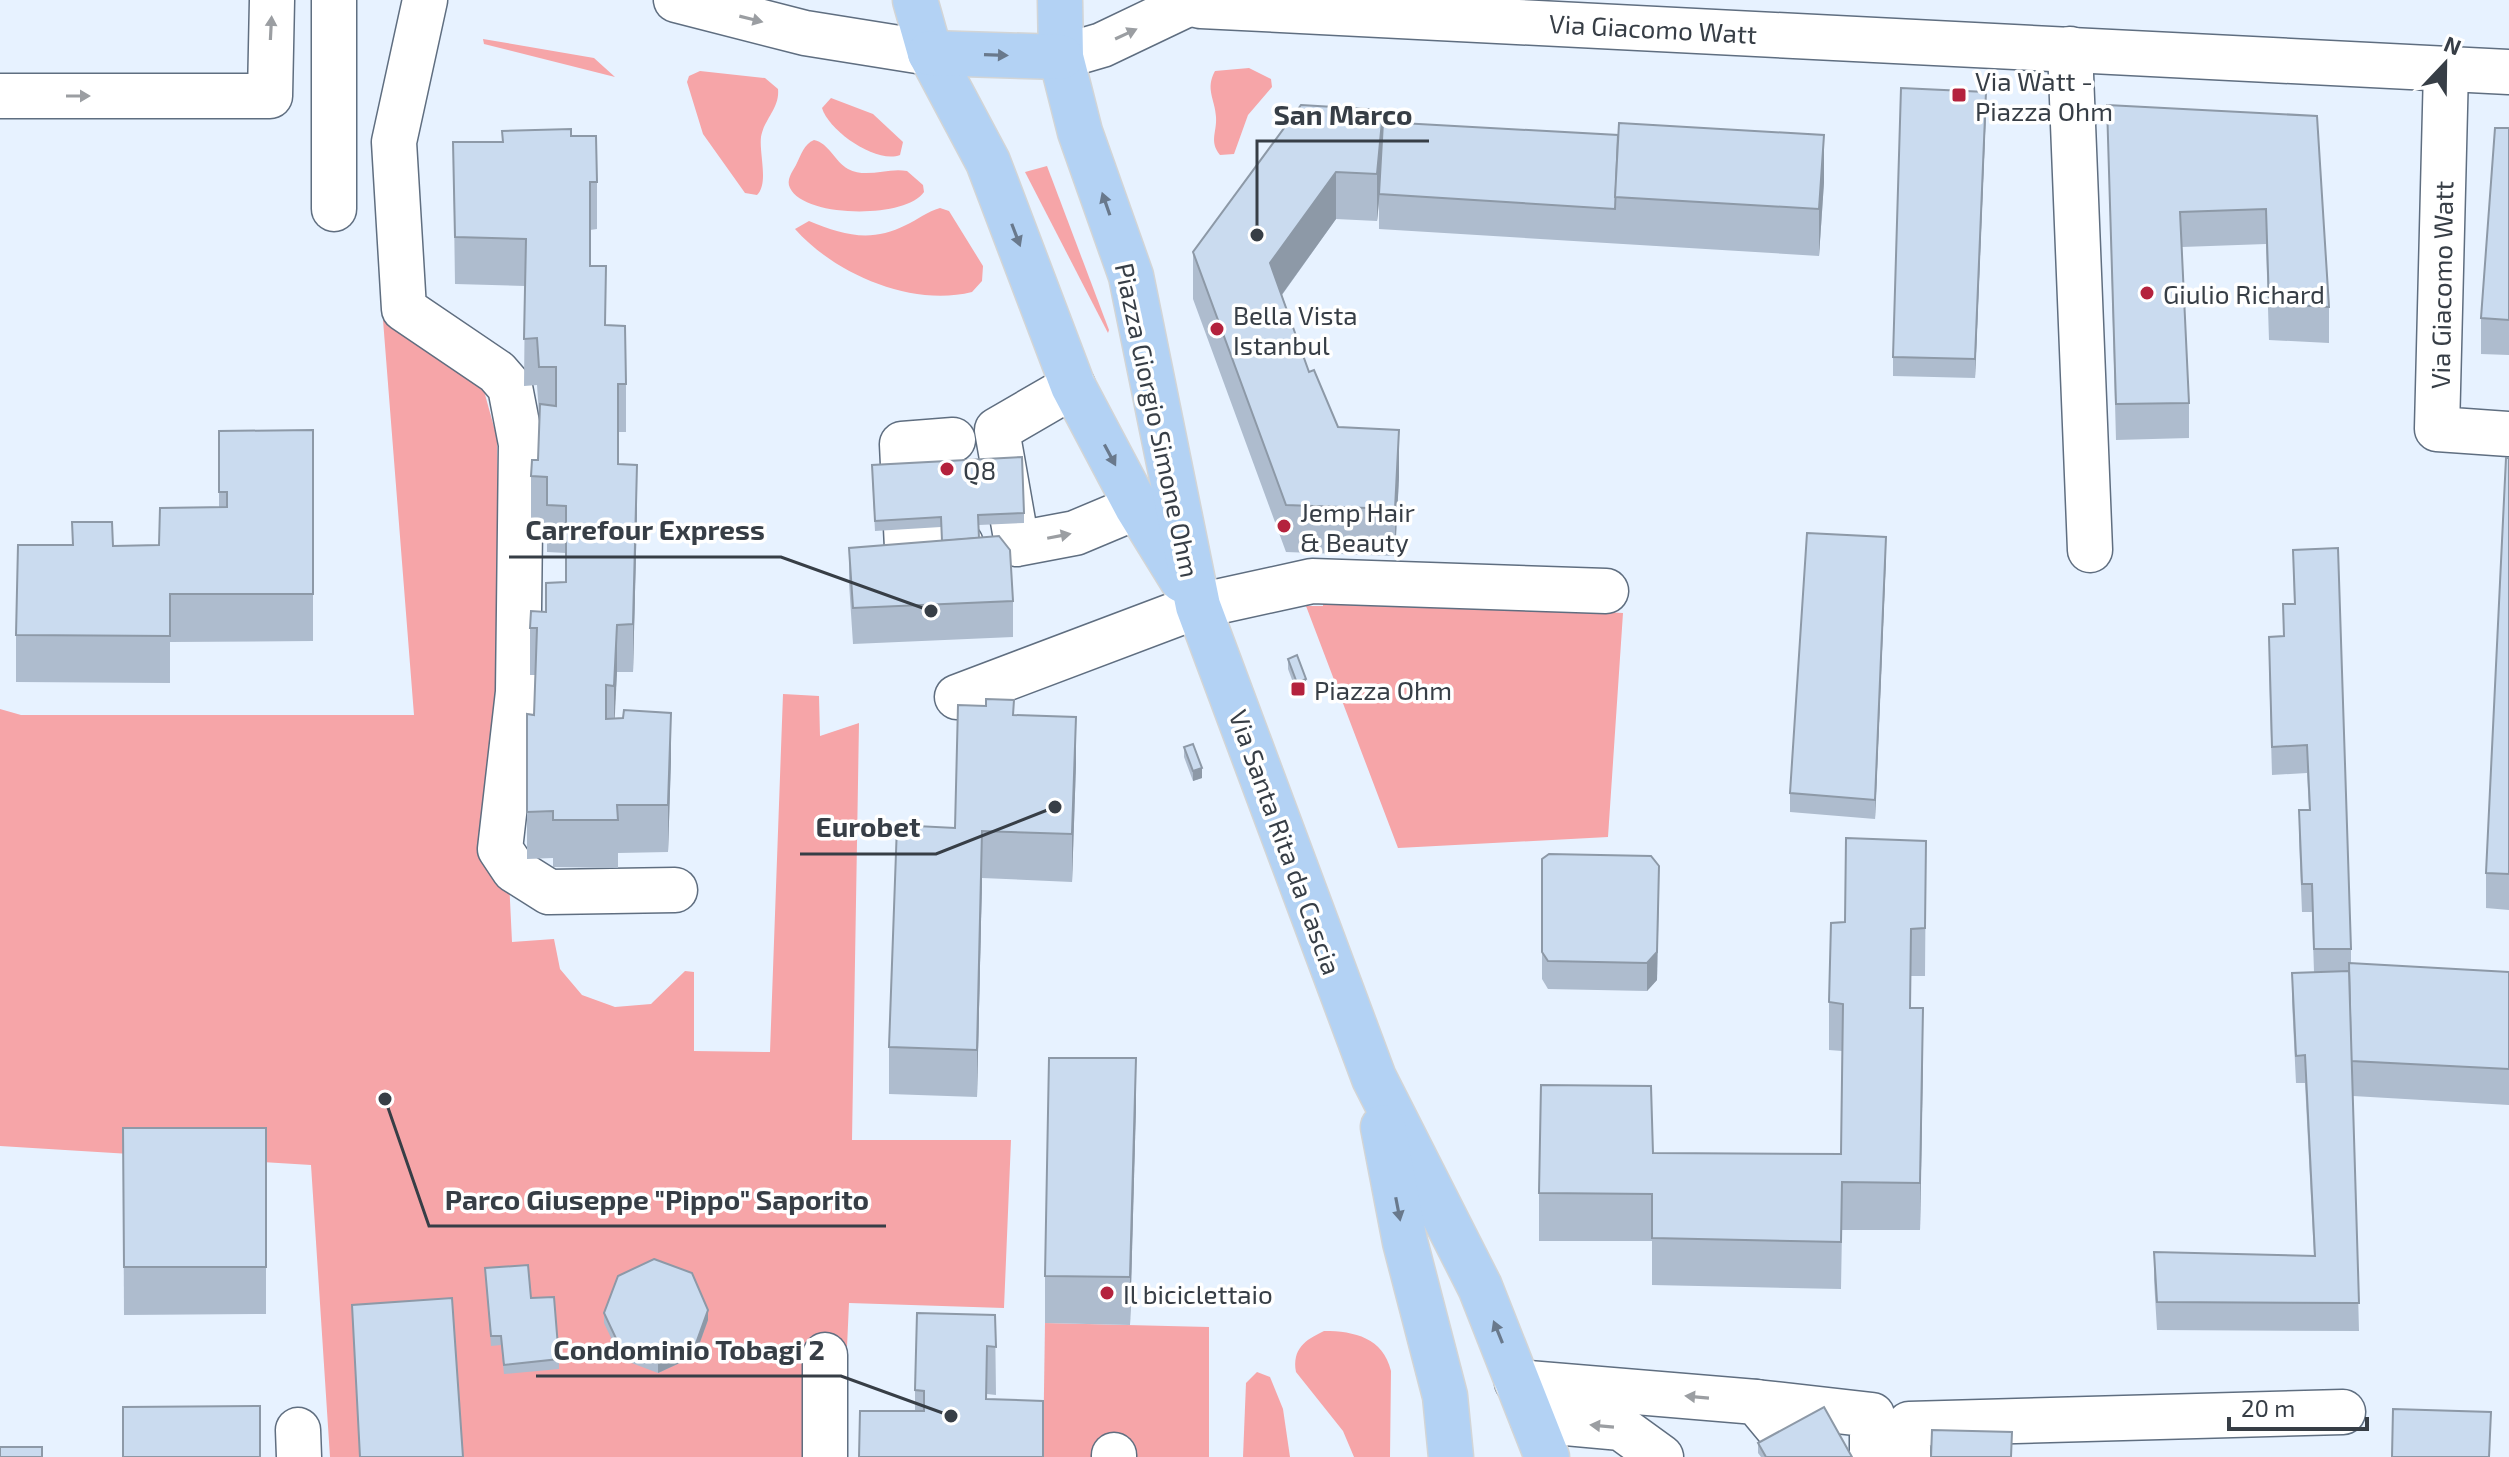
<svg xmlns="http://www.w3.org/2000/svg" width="2509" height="1457" font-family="'Exo 2',sans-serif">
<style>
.green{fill:#f6a5a8}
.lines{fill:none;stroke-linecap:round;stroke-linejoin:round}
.minor-casing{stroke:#5f6e80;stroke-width:47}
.major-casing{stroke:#d3d5d6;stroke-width:47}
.minor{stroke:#fff;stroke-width:44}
.major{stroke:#b3d2f4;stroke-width:44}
.wall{fill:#aebcce}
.shaded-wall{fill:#8d99a7}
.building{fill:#cadbef;stroke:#8d99a7;stroke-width:2}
.oneway{fill:#9b9ea2}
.oneway2{fill:#69798c}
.poi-dot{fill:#b4223d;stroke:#fff;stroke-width:3}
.labels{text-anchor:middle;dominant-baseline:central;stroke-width:7;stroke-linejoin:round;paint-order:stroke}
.street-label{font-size:26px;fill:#373e46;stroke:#fff}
.poi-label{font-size:26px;fill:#373e46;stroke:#fff;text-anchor:start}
.leader{fill:none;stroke:#373e46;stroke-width:3}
.callout-dot{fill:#373e46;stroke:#fff;stroke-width:3}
.callout-label{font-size:28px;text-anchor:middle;font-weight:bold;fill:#373e46;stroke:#fff;stroke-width:7;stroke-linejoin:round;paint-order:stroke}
</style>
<rect width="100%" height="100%" fill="#e7f2ff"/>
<!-- green -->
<g class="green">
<polygon points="483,39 594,58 615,77 484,44"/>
<path d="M1249 68 1271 79 1272 87 1248 115 1234 154 1220 155C1209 141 1217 133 1216 117 1215 99 1205 89 1215 71Z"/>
<path d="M700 71 765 78 778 89C780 108 764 119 761 137 759 154 769 183 757 195L745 193 703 134 687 82 689 76Z"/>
<path d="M831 98 873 114 903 142 900 155C876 164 829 131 822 108Z"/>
<path d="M814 140C829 143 835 162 848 169 867 179 888 167 907 171L923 185 924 192C906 219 804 218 790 188 786 180 792 172 796 165 801 155 804 144 814 140Z"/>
<polygon points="1047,166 1109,330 1108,333 1025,172"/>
<path d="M940 208 949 211 983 266 982 281 972 292C911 307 835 274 795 229L809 221C843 235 871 243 906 225 917 220 928 211 940 208Z"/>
<polygon points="383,320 481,380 497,438 500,692 512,942 554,939 560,969 582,995 615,1007 651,1004 685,971 694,972 694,1051 770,1052 783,694 819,696 820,736 859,723 852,1140 1011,1140 1004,1308 849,1303 847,1347 804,1345 802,1457 330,1457 311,1165 0,1146 0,709 21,715 414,715"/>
<polygon points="1323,597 1623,613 1608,837 1398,848 1306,606 1323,606"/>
<polygon points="1045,1323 1209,1327 1209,1457 1043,1457"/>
<path d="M1324 1331C1355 1331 1383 1338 1391 1371L1390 1457H1354L1343 1431 1296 1372C1292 1349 1305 1340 1324 1331Z"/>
<polygon points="1257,1372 1270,1377 1283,1409 1290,1457 1243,1457 1246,1383"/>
</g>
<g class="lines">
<!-- minor casing -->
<g class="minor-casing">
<g id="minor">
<polyline points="334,0 334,209"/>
<polyline points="425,0 394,142 404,309 497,372 510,387 521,444 518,692 500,849 514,870 549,892 675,890"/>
<polyline points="676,0 805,33 930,53"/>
<polyline points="1175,0 1201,6 2509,72"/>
<polyline points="2070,49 2090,550"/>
<polyline points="1061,57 1102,45 1188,4"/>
<polyline points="2446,69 2437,429 2509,434"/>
<polyline points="0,96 270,96 272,0"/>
<polyline points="1073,386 997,430 1017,544 1075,533 1137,507"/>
<polyline points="953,440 902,444 907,548 961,544"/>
<polyline points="957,697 1198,606 1312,581 1606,591"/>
<polyline points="1517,1382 1756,1402 1786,1438"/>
<polyline points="1756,1402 1872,1415 1872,1457"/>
<polyline points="1533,1420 1621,1428 1661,1457"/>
<polyline points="298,1430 299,1457"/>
<polyline points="825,1457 825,1355"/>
<polyline points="1114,1457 1114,1455"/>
<polyline points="1908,1457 1909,1424 2343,1412"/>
</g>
</g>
<!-- major casing -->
<g class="major-casing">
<g id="major">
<polyline points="915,0 930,53 988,162 1073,386 1137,507 1182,580"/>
<polyline points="1060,0 1061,57 1080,132 1131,276 1198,606 1374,1078 1480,1287 1547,1457"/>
<polyline points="930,53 1061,57"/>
<polyline points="1383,1127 1405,1242 1445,1396 1451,1457"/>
</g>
</g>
<!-- minor -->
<use href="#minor" class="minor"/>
<!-- major -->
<use href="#major" class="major"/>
</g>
<!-- wall -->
<g class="wall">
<polygon points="2107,105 2317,116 2329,307 2329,343 2269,340 2266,244 2182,247 2189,403 2189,438 2116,440"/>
<polygon points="1986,111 1975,378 1893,376 1893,357"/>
<polygon points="1383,122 1824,182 1819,256 1379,229 1379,203 1377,221 1336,219 1282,295 1309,372 1338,427 1399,477 1395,556 1286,552 1193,299 1193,252"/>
<polygon points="2509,128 2509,355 2481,354 2481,318"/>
<polygon points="502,131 571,136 597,182 597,229 590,230 590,266 606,325 626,384 626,432 618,432 618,464 637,512 633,672 617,672 614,719 671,760 668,852 618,853 618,868 553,867 553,858 527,859 527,714 534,715 535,675 530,675 530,628 546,612 566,582 566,553 547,552 547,524 531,523 531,476 538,460 539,414 537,385 524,386 525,286 455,284 453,142 502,142"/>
<polygon points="313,430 313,641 170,642 170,683 16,682 16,635 72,545 72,522 113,546 159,545 219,507 219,431"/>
<polygon points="2509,458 2509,910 2486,908 2486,873"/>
<polygon points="872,474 1024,513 1024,523 979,525 979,538 1013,601 1013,637 853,644 849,583 849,548 942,541 941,527 875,531"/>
<polygon points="2293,550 2351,949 2351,963 2509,972 2509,1105 2353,1096 2359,1331 2157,1330 2154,1280 2154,1252 2314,1256 2305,1083 2296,1083 2292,1001 2292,973 2314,972 2312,912 2302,912 2299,838 2299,810 2309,810 2307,773 2272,775 2269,664 2269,637 2284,636 2283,604 2294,604"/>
<polygon points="1886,556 1875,819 1790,812 1790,793"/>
<polygon points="1288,659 1306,689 1297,693 1288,669"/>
<polygon points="1014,715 1076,764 1072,882 982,878 977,1097 889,1094 889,1047"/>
<polygon points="1184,747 1202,778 1193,781 1184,757"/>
<polygon points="1926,841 1925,976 1911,976 1911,1008 1923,1055 1920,1230 1842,1230 1841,1289 1652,1285 1652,1241 1539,1241 1539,1193 1653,1153 1841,1154 1842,1051 1829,1050 1829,1002 1845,922"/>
<polygon points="1542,859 1659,894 1657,980 1647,991 1548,989 1542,979"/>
<polygon points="1136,1105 1130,1325 1045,1323 1045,1276"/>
<polygon points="123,1128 266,1128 266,1314 124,1315"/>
<polygon points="485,1268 531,1298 559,1359 559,1369 504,1374 501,1345 491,1346"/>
<polygon points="604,1313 708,1320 695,1356 658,1373 621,1359 604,1323"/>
<polygon points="995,1315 996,1395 987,1394 987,1399 1043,1457 915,1411 915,1390"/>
<polygon points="1758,1443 1852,1457 1761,1457 1758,1453"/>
</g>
<!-- shaded-wall -->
<g class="shaded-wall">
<polygon points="1986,92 1986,111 1975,378 1975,359"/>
<polygon points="1383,110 1383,157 1377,221 1377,174"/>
<polygon points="1824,135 1824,182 1819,256 1819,209"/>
<polygon points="1336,172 1336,219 1270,311 1270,263"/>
<polygon points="1399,430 1399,477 1395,556 1395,509"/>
<polygon points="637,465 637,512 633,672 633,624"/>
<polygon points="1886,537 1886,556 1875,819 1875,800"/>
<polygon points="617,625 617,672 614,733 614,686"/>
<polygon points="1306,679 1306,689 1297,693 1297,683"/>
<polygon points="671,713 671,760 668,852 668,805"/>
<polygon points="1076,717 1076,764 1072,882 1072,834"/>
<polygon points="1202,768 1202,778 1193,781 1193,771"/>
<polygon points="982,831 982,878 977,1097 977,1050"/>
<polygon points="1659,866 1657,980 1647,991 1647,963"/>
<polygon points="1923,1008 1923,1055 1920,1230 1920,1183"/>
<polygon points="1136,1058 1136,1105 1130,1325 1130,1277"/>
<polygon points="708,1310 708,1320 695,1356 658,1373 658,1363"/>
</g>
<!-- building -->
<g class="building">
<polygon points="1901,88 1986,92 1975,359 1893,357"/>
<polygon points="1301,105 1383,110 1377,174 1336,172 1270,263 1309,372 1314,370 1338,427 1399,430 1395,509 1286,505 1193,252"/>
<polygon points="2107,105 2317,116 2329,307 2269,304 2266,209 2180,212 2189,403 2116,404"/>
<polygon points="1383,122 1618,135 1615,209 1379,194"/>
<polygon points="1619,123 1824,135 1819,209 1615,197"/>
<polygon points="2495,128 2509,128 2509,320 2481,318"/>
<polygon points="571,129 571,136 596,136 597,182 590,182 590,266 606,266 605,325 625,326 626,384 618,384 618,464 637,465 633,624 617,625 614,686 606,685 606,719 623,718 624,710 671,713 668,805 617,805 618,820 553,820 553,811 527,812 527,714 534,715 537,628 530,628 531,611 546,612 546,583 566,582 566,506 547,505 547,477 531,476 532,460 538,460 540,404 556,406 556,367 539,367 537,338 524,339 526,239 455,237 453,142 503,142 502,131"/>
<polygon points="313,430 313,594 170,594 170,636 16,635 18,545 73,545 72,522 112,522 113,546 159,545 160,508 227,507 227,492 219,492 219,431"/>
<polygon points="1022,457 1024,513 978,515 979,538 942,541 941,517 875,521 872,465"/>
<polygon points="2506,458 2509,458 2509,874 2486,873"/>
<polygon points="1807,533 1886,537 1875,800 1790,793"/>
<polygon points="999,536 1010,550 1013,601 853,608 849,548"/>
<polygon points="2338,548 2351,949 2314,949 2312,884 2302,884 2299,810 2310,810 2307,745 2272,747 2269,637 2284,636 2283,604 2295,604 2293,550"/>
<polygon points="1297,655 1306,679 1297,683 1288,659"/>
<polygon points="986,699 1014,700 1013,715 1076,717 1072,834 982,831 977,1050 889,1047 897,825 955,828 958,705 986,706"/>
<polygon points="1193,744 1202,768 1193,771 1184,747"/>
<polygon points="1846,838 1926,841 1925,928 1911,929 1910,1008 1923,1008 1920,1183 1842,1182 1841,1242 1652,1238 1652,1194 1539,1193 1541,1085 1651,1086 1653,1153 1841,1154 1843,1004 1829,1002 1831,923 1845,922"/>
<polygon points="1549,854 1651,856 1659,866 1657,952 1647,963 1548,961 1542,952 1542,859"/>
<polygon points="2349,963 2509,972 2509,1069 2351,1061"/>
<polygon points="2349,971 2359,1303 2157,1302 2154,1252 2315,1256 2305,1055 2296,1056 2292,973"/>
<polygon points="1049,1058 1136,1058 1130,1277 1045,1276"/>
<polygon points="123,1128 266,1128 266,1267 124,1267"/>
<polygon points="654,1259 692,1273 708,1310 695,1346 658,1363 621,1349 604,1313 618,1276"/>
<polygon points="528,1265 531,1298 554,1297 559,1359 504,1365 501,1336 491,1336 485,1268"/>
<polygon points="452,1298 463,1457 360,1457 352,1305"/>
<polygon points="917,1313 995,1315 996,1347 987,1346 986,1399 1043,1401 1043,1457 859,1457 860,1411 924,1411 924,1391 915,1390"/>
<polygon points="260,1406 260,1457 123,1457 123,1407"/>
<polygon points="1824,1407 1852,1457 1766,1457 1758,1443"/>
<polygon points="2393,1409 2491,1412 2489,1457 2392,1457"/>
<polygon points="1932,1430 2012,1432 2011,1457 1931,1457"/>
<rect x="0" y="1447" width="42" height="10"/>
</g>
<!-- one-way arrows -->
<defs><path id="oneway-solid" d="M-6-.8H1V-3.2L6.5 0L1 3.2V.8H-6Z" transform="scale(2)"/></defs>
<g class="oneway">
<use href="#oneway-solid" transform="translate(751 19) rotate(14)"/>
<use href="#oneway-solid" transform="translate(271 28) rotate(-87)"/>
<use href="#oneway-solid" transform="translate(1126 34) rotate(-25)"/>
<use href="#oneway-solid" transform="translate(78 96)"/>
<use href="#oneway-solid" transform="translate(1059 536) rotate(-11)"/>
<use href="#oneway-solid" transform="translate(1697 1397) rotate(-175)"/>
<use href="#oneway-solid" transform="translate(1602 1426) rotate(-175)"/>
</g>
<g class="oneway2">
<use href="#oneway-solid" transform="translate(996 55) rotate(2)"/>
<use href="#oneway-solid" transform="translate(1106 204) rotate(-109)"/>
<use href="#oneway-solid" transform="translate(1016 235) rotate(69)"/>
<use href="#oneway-solid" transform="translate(1110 455) rotate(62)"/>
<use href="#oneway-solid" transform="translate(1398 1209) rotate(79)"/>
<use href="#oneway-solid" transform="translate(1498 1332) rotate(-112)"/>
</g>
<!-- markers -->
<g class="poi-dot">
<rect x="1951" y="87" width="16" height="16" rx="4"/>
<circle cx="2147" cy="293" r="8"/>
<circle cx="1217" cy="329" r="8"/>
<circle cx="947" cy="469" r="8"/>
<circle cx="1284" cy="526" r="8"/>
<rect x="1290" y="681" width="16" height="16" rx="4"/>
<circle cx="1107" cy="1293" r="8"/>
</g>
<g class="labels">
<!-- street labels -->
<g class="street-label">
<text transform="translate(1653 28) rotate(3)">Via Giacomo Watt</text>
<text transform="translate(2441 285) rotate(-89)">Via Giacomo Watt</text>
<text transform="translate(1158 420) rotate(78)">Piazza Giorgio Simone Ohm</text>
<text transform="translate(1286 842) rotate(70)">Via Santa Rita da Cascia</text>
</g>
<!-- poi labels -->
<g class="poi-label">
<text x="1975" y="80">Via Watt -<tspan x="1975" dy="30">Piazza Ohm</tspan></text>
<text x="2163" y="293">Giulio Richard</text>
<text x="1233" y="314">Bella Vista<tspan x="1233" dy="30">Istanbul</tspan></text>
<text x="963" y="469">Q8</text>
<text x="1300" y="511">Jemp Hair<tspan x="1300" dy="30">&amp; Beauty</tspan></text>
<text x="1314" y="689">Piazza Ohm</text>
<text x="1123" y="1293">Il biciclettaio</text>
</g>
</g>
<!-- callouts -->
<path class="leader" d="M1257 235L1257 141H1429M931 611L781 557H509M1055 807L936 854H800M385 1099L429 1226H886M951 1416L841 1376H536"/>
<g class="callout-dot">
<circle cx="1257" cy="235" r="8"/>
<circle cx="931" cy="611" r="8"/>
<circle cx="1055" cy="807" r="8"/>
<circle cx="385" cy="1099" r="8"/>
<circle cx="951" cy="1416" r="8"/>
</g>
<g class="callout-label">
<text x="1343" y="125">San Marco</text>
<text x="645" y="540">Carrefour Express</text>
<text x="868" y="837">Eurobet</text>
<text x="657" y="1210">Parco Giuseppe "Pippo" Saporito</text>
<text x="689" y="1360">Condominio Tobagi 2</text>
</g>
<!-- north arrow -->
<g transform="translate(2445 64) rotate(22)" stroke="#ffffff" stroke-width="6" paint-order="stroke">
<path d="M0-6L14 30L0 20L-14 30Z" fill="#373e46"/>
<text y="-12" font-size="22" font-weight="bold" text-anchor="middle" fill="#373e46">N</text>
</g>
<!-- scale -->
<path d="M2229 1417v12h138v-12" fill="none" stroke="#373e46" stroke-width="4"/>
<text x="2241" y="1417" font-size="24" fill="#373e46" stroke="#ffffff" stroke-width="6" paint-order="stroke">20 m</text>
</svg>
